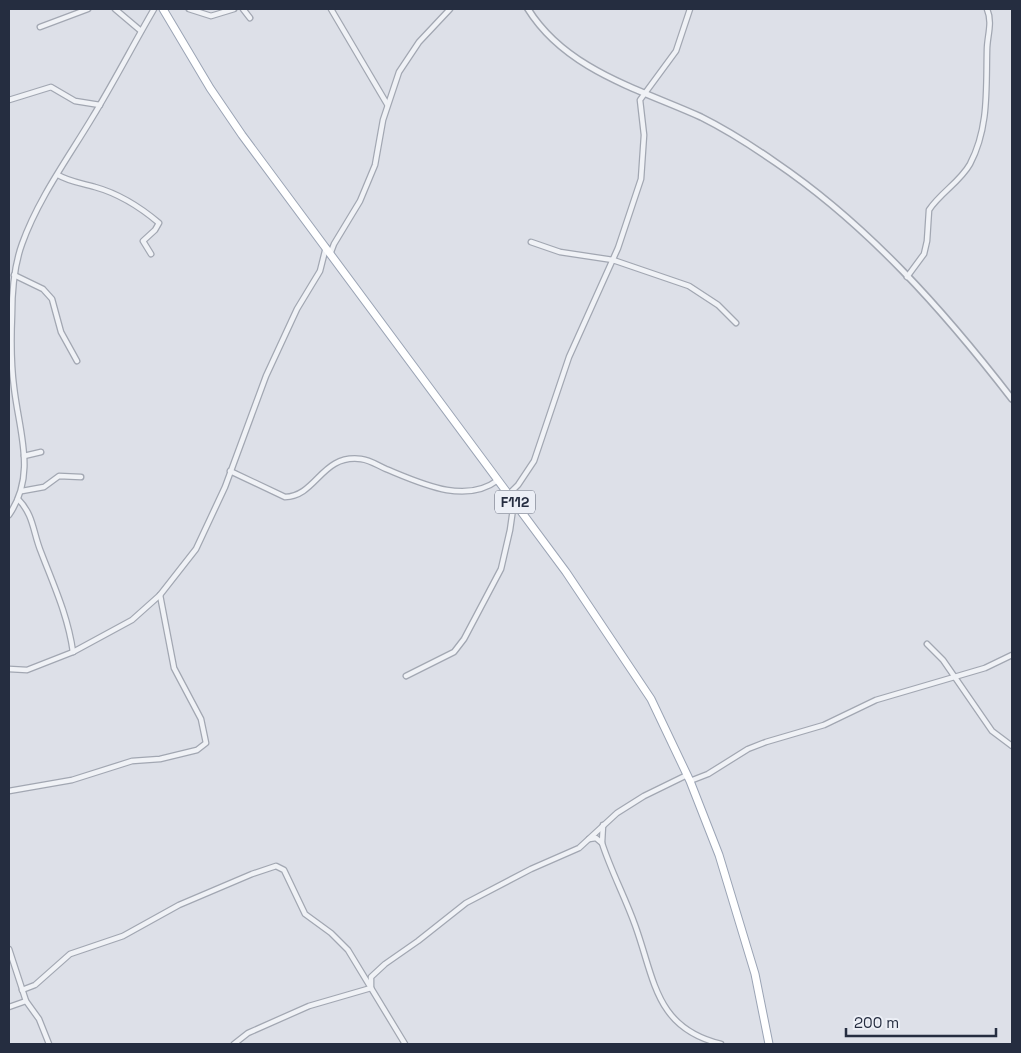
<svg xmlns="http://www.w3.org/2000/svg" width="1021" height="1053" font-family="'Space Grotesk',sans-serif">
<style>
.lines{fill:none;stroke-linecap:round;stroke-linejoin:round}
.minor-casing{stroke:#a2a7b2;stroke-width:7}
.tertiary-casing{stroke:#a2a7b2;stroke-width:8}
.primary-casing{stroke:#9ba4b5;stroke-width:9}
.minor{stroke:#f0f2f6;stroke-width:4.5}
.tertiary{stroke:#f0f2f6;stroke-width:5}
.primary{stroke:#fff;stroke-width:7}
.labels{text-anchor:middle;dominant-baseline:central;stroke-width:5;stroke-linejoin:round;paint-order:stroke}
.shield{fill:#eceff6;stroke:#616777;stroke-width:1}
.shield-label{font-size:14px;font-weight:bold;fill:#252d40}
</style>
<rect width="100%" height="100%" fill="#dde0e8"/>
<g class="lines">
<!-- minor casing -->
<g class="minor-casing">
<g id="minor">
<polyline points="115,9 141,31"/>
<polyline points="189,9 211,16 234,9"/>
<polyline points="243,9 250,18"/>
<polyline points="331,9 387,104"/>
<polyline points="40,27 88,9"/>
<polyline points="9,100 51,87 75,101 100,105"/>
<path d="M58 175C70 182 82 183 95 187 120 194 139 206 159 223L155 230 143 241 151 254"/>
<polyline points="531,242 560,252 613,260 689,286 718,305 736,323"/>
<polyline points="331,252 334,244 360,201 375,165 383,120 399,72 419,42 450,9"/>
<polyline points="14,275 43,289 52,299 61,332 77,361"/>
<path d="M907 277 924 254 927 241 929 210C940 193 960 182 970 164 989 128 986 89 987 50 987 36 993 23 987 9"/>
<polyline points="24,456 41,452"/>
<path d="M230 471 285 497C317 496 321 454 361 459 370 460 377 465 386 469 420 483 465 505 498 480"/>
<polyline points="22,491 44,487 59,476 81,477"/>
<polyline points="509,494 518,485 534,461 569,357 618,248 641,179 644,135 640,100 676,51 690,9"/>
<path d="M18 499C34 515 33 533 41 552 54 586 68 616 73 652"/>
<path d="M9 515C37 474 19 432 14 387 11 364 11 338 12 315 12 291 14 266 22 244 38 199 68 158 92 118 114 82 133 45 154 9"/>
<polyline points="927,644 943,660 992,731 1012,746"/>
<polyline points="9,669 27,670 73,652 132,620 160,595 196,549 225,487 266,376 297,309 320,271 326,247"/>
<polyline points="406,676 454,652 464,639 501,569 510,530 514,502"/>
<polyline points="690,781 708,774 748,749 766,742 824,725 876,700 985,668 1012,655"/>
<polyline points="9,791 72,780 132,761 160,759 197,750 206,743 201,719 174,668 160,595"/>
<path d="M589 839 596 838 602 843C611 871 625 897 635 925 655 980 655 1028 721 1044"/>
<polyline points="602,843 603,825"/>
<polyline points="9,949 26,1001 39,1019 49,1044"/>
<polyline points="22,990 35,985 70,954 123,936 179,905 252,874 276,866 284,870 305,914 331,933 348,950 405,1044"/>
<polyline points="9,1007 26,1001"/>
<polyline points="234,1044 248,1033 309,1006 371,988 371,977 385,964 418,941 466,903 531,869 579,848 617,813 644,796 687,775"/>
</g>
</g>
<!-- tertiary casing -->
<g class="tertiary-casing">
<path id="tertiary" d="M528 9C566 70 639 89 701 117 727 130 752 146 775 162 868 225 944 311 1012 399"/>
</g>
<!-- primary casing -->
<g class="primary-casing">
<polyline id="primary" points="163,9 210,88 242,135 566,572 651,699 690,781 719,855 755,974 769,1044"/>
</g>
<!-- minor -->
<use href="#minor" class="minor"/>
<!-- tertiary -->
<use href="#tertiary" class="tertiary"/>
<!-- primary -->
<use href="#primary" class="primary"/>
</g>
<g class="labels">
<!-- shield labels -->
<rect class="shield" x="495" y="490.5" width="40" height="23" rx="4"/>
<g class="shield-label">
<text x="515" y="502">F112</text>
</g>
</g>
<!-- border -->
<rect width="1021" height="1053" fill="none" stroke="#252d40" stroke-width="20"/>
<!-- scale -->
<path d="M846 1028v8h150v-8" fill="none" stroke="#252d40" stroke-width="2.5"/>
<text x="854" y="1028" font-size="15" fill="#252d40" stroke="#eceff6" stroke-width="4" paint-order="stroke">200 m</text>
</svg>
